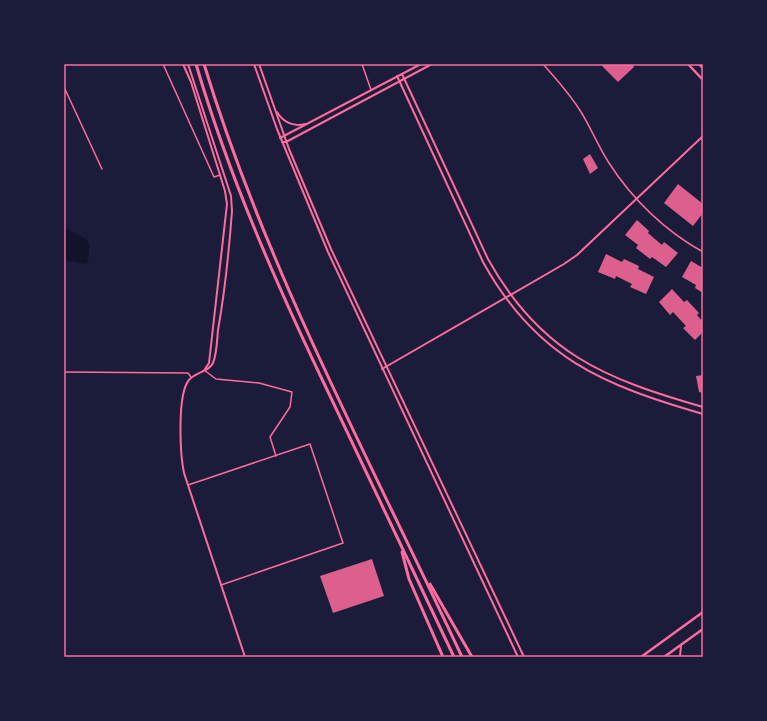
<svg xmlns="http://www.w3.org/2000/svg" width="767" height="721" font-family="'Space Grotesk',sans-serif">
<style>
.water{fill:#12122b}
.building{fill:#dd5f8e}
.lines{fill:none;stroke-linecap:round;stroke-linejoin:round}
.minor{stroke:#ff6b9d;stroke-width:1.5}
.tertiary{stroke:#ff6b9d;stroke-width:2}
.primary{stroke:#ff6b9d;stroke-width:2.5}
.motorway{stroke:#ff6b9d;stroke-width:3}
.neatline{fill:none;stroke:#ff6b9d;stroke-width:1.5}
</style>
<rect width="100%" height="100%" fill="#1b1b3a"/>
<!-- water -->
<path class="water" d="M64 228C87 240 93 235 87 264L64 260Z"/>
<!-- building -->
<g class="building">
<polygon points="604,64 632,64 634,67 618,82 602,66"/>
<polygon points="590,154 598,168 590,174 583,159"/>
<polygon points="678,184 703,204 703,213 693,226 664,203"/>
<polygon points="637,220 649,231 648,233 662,245 664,242 678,253 666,267 652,257 650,259 636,248 638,245 625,235"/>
<polygon points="606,254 622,262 624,259 639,266 638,269 654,277 646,294 630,287 632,284 616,276 615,279 598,272"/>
<polygon points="691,261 703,268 703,293 695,288 696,285 682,277"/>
<polygon points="672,289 684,302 687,300 699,313 697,315 703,322 703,332 695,340 683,328 686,326 673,312 670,315 659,302"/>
<polygon points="703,375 703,393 699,392 696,376"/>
<polygon points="372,559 384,596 333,613 320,576"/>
</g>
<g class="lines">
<!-- minor -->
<g class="minor">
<polyline points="163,64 214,177 220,175"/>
<polyline points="362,64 371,90"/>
<path d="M543 64C556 79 570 94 581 112 591 128 598 146 609 163 632 199 665 231 703 252"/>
<polyline points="64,87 102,169"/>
<polyline points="204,370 216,379 259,383 292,392 290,407 270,437 276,456"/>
<polyline points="64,372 188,373 191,377"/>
<polyline points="188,485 310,444 343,543 221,585"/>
</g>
<!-- tertiary -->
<g class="tertiary">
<polyline points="183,64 191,82 225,191 227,204 209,363 205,369"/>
<path d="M188 64 231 196 232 211C229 251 225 291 218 330 217 340 217 353 213 363 209 372 195 372 189 380 177 394 180 454 184 473L245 657"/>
<polyline points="254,64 277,129 328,252 518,657"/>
<polyline points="259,64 289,149 331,249 524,657"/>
<path d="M402 74 488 259C540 353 605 379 703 407"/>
<path d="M397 76 483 262C536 358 603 385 703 414"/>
<path d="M277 112C283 122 293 127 305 124"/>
<polyline points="280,138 421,64"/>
<polyline points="282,142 286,142 432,64"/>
<polyline points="382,369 564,264 577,255 703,136"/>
<polyline points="680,657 681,645"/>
</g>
<!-- primary -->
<g class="primary">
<polyline points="688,64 703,80"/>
<polyline points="699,64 703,68"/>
<polyline points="641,657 703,612"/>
<polyline points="664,657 703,629"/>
</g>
<!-- motorway -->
<g class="motorway">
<path d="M196 64C230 180 279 290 331 398 372 485 413 571 454 657"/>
<path d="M204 64C267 271 371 462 462 657"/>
<polyline points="402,552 409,579 443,657"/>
<polyline points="430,584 472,657"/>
</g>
</g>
<!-- border -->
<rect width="767" height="721" fill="none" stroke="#1b1b3a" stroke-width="130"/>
<rect x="65" y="65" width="637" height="591" class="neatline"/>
</svg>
